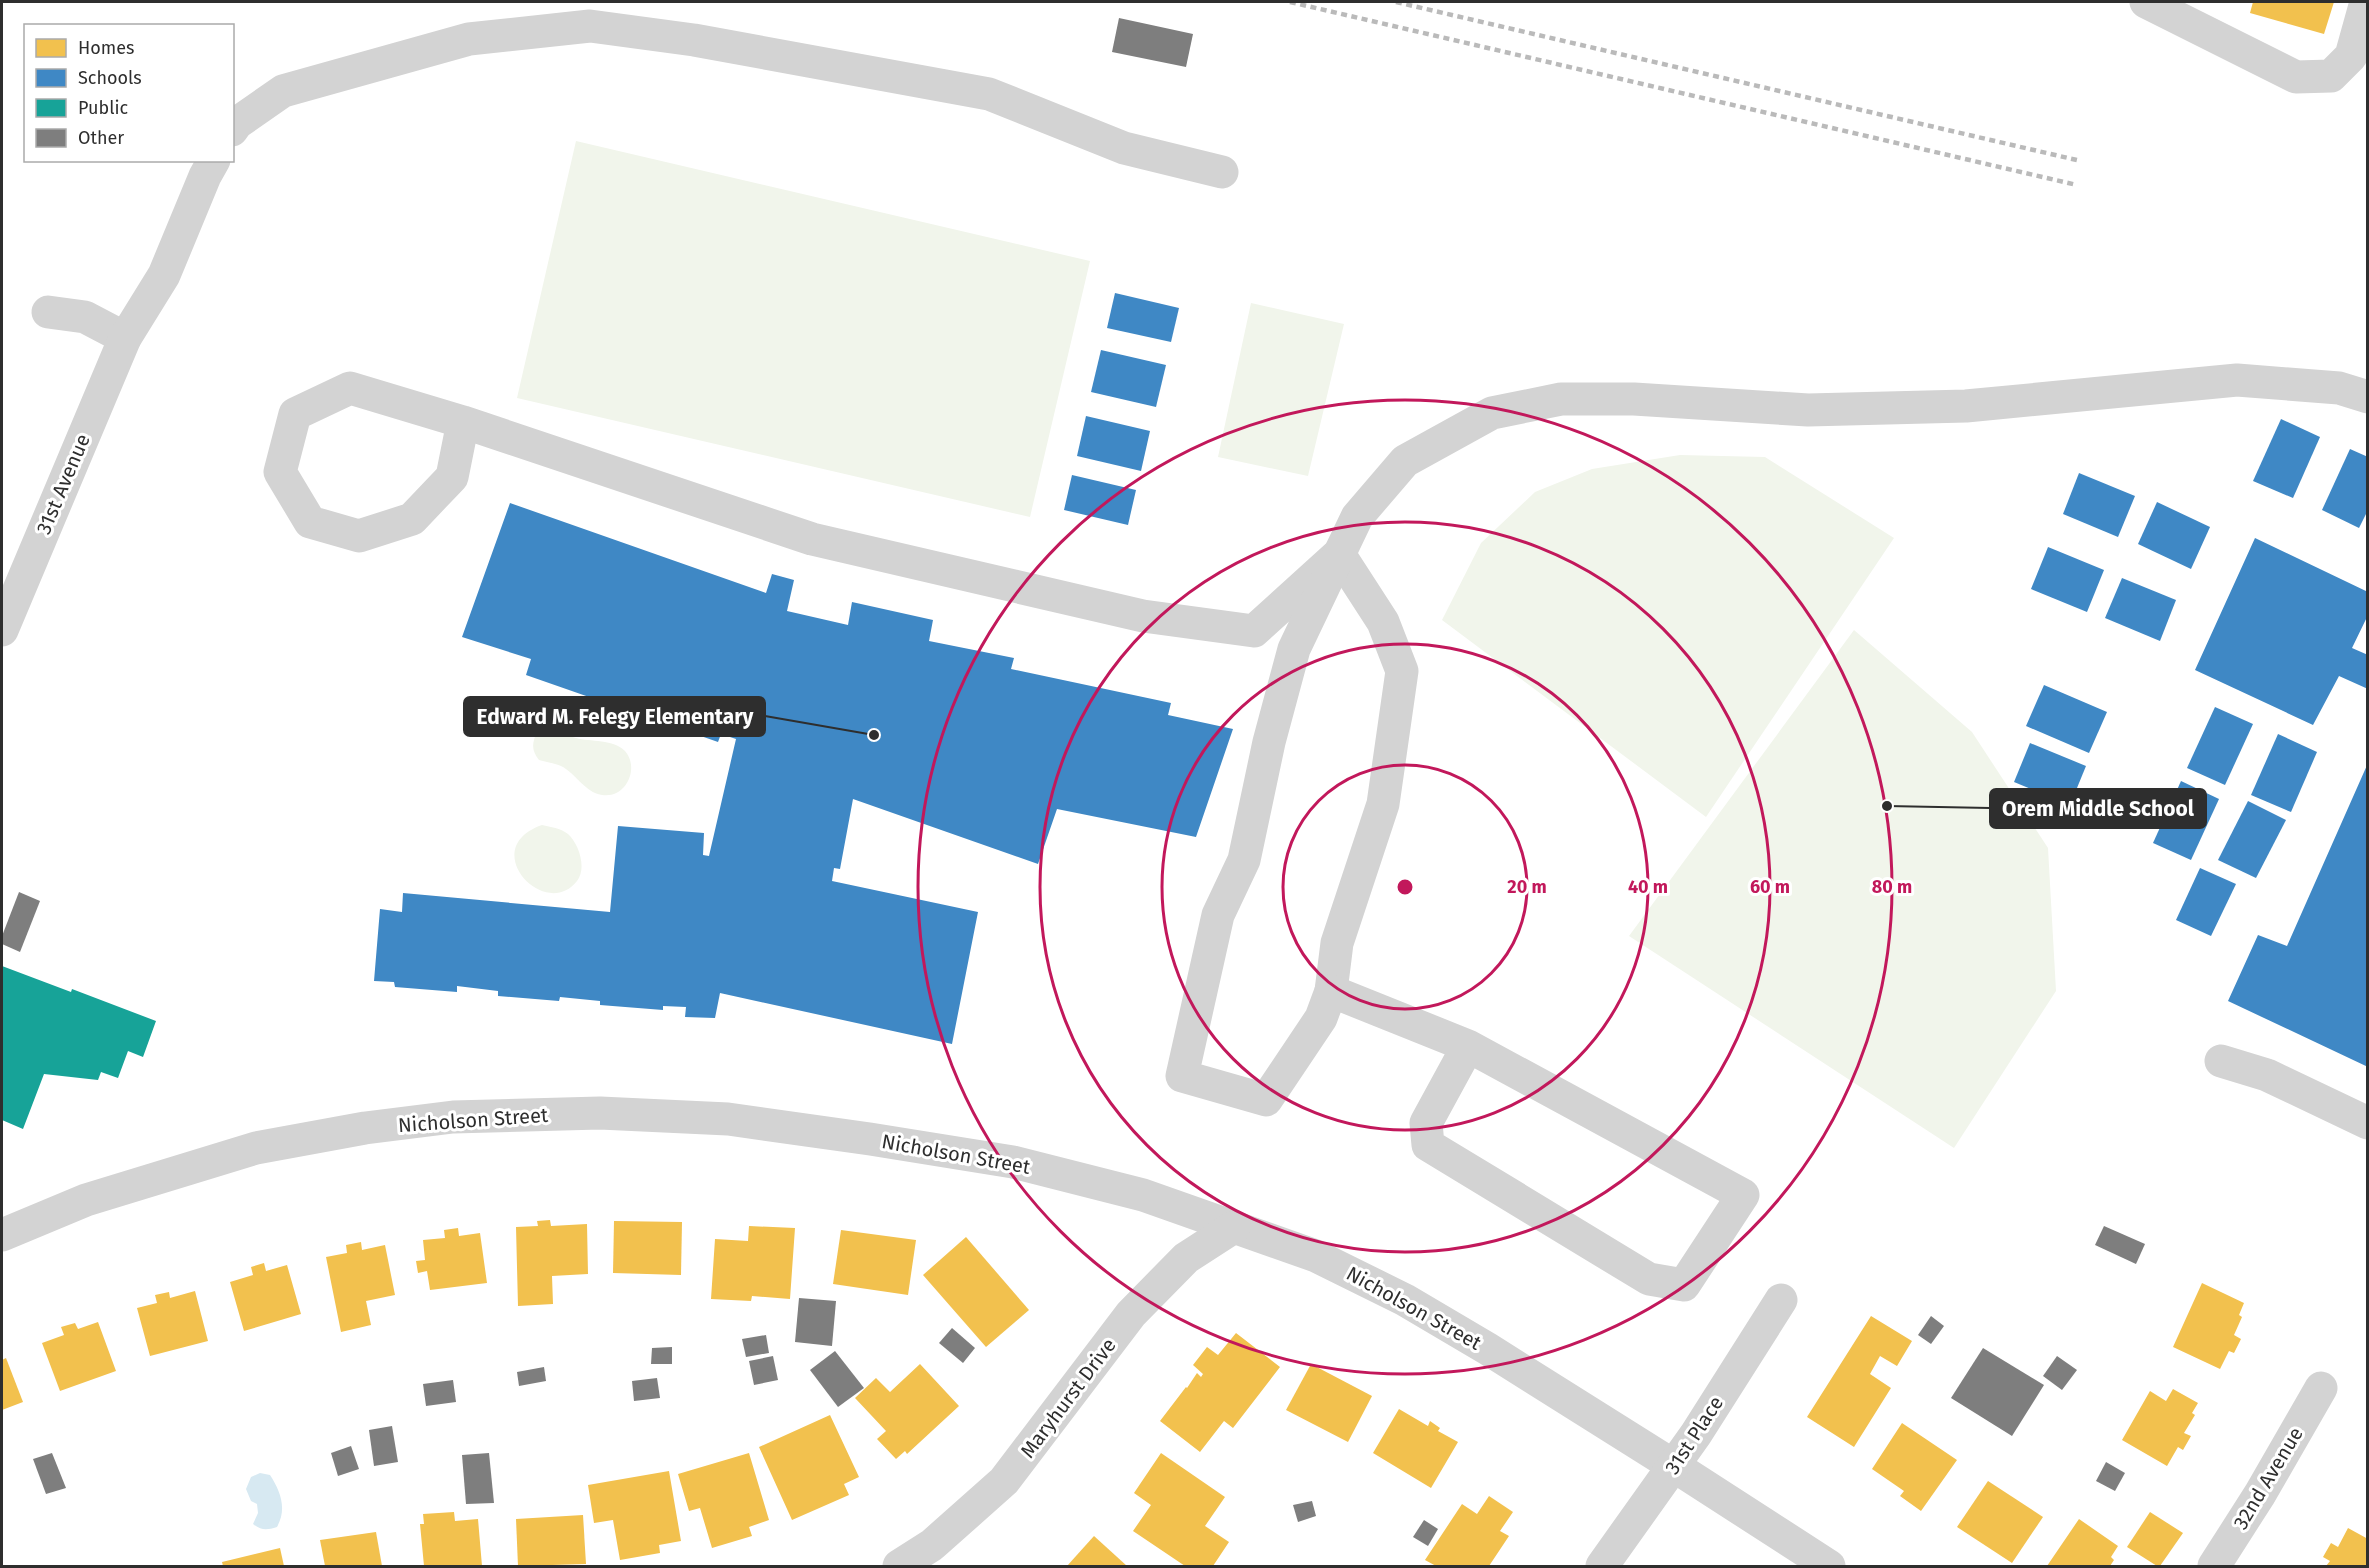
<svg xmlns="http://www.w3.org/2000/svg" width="2369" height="1568" font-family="'Fira Sans',sans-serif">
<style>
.green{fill:#f1f5eb}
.water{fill:#d7e9f2}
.homes{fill:#f2c14e}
.schools{fill:#3f88c5}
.public{fill:#17a398}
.building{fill:#7e7e7e}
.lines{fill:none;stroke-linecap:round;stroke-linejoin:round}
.minor{stroke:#d3d3d3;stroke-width:33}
.rail{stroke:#bababa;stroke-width:4.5;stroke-dasharray:6 4.5;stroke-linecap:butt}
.ring{fill:none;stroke:#c2185b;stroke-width:3}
.labels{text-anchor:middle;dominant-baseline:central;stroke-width:6;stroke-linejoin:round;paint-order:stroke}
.street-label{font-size:20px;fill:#2e2e2e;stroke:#fff}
.centre{fill:#c2185b;stroke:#fff;stroke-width:3}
.ring-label{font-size:18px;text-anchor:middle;font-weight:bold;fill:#c2185b;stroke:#fff;stroke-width:6;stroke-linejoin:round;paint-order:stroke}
.leader{fill:none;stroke:#2e2e2e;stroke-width:2}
.callout-dot{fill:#2e2e2e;stroke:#fff;stroke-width:2}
.callout{fill:#2e2e2e;stroke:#2e2e2e;stroke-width:2}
.callout-label{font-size:21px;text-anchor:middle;font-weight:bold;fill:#fff}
</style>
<rect width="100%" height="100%" fill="#fff"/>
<!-- green -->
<g class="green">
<polygon points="576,141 1090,261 1030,517 517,398"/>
<polygon points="1251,303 1344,324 1308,476 1218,457"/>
<polygon points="1680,455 1765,457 1894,538 1706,817 1442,620 1481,543 1535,492 1592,469"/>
<polygon points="1854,630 1972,732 2048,848 2056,991 1954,1148 1629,936"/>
<path d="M551 726C560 729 567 736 576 738 590 742 614 739 625 751 640 768 626 799 602 795 584 792 577 774 561 766 554 763 546 762 539 760 531 750 532 743 537 732Z"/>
<path d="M542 825C551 827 560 828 568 834 579 844 587 868 577 881 545 922 476 848 542 825Z"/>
</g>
<!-- water -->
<path class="water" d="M260 1473 270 1475C281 1492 287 1509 277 1527 267 1530 262 1531 253 1524L258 1513 257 1504 251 1501 246 1489 251 1477Z"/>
<!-- homes -->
<g class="homes">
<polygon points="2253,2 2334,2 2324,34 2250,13"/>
<polygon points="550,1220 551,1226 587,1224 588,1274 552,1276 553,1304 518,1306 516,1227 538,1226 537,1221"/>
<polygon points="614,1221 682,1222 681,1275 613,1273"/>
<polygon points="749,1226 795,1228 790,1299 752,1296 751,1301 711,1299 715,1239 748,1241"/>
<polygon points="458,1228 459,1236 480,1233 487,1283 430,1290 427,1271 418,1273 416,1261 425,1260 423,1240 445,1238 444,1230"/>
<polygon points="841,1230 916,1240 908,1295 833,1284"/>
<polygon points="966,1237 1029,1310 986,1347 923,1275"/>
<polygon points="361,1242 362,1250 385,1245 395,1295 366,1301 371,1325 341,1332 326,1257 347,1253 346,1245"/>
<polygon points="264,1263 266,1271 287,1265 301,1314 244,1331 230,1282 253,1275 251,1267"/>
<polygon points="2202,1283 2244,1303 2239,1315 2242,1317 2234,1335 2241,1339 2234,1353 2229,1351 2220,1369 2173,1347"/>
<polygon points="195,1291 208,1341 150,1356 137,1308 157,1303 155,1295 169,1292 170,1298"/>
<polygon points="1871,1316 1912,1341 1897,1366 1880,1356 1870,1374 1891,1388 1854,1447 1807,1417"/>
<polygon points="98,1322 116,1371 60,1391 42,1343 64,1335 61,1327 75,1323 78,1329"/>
<polygon points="1236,1333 1280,1367 1233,1428 1224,1421 1200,1452 1160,1421 1186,1387 1187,1388 1197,1373 1201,1377 1203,1374 1193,1365 1207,1347 1218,1355"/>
<polygon points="6,1358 23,1402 2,1410 2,1360"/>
<polygon points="920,1364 959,1406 907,1454 905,1451 896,1459 877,1439 886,1431 855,1398 876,1378 890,1392"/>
<polygon points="1311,1364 1372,1396 1348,1442 1286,1410"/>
<polygon points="2173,1389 2198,1403 2192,1413 2195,1415 2184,1433 2191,1436 2183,1450 2178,1447 2167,1466 2122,1440 2150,1391 2166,1401"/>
<polygon points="1399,1409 1428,1426 1430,1421 1440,1428 1438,1431 1458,1442 1431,1488 1373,1453"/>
<polygon points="830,1415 859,1477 844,1484 849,1495 792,1520 759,1447"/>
<polygon points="1902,1423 1957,1460 1921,1511 1900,1496 1904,1491 1872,1469"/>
<polygon points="749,1453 769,1520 749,1527 752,1536 712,1548 700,1508 689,1511 678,1474"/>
<polygon points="1161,1453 1225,1497 1205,1526 1229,1542 1213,1566 1185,1566 1133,1531 1151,1505 1134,1493"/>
<polygon points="669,1471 681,1541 659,1545 660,1553 620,1560 613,1520 594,1523 588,1485"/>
<polygon points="1988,1481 2043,1517 2012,1563 1957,1527"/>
<polygon points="1489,1496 1513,1512 1500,1531 1509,1536 1489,1566 1436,1566 1425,1560 1462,1504 1477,1514"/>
<polygon points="454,1512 455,1521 478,1519 482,1566 424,1566 420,1524 424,1524 423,1514"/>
<polygon points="2150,1512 2183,1533 2160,1566 2157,1566 2127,1547"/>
<polygon points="583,1515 586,1564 518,1566 516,1519"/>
<polygon points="2079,1519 2118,1546 2111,1557 2114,1560 2110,1566 2047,1566"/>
<polygon points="2348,1528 2368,1539 2368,1566 2326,1566 2330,1561 2323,1557 2331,1543 2338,1547"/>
<polygon points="376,1532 382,1566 325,1566 320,1540"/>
<polygon points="1094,1536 1127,1566 1067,1566"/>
<polygon points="280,1548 284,1566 223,1566 222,1562"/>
</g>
<!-- schools -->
<g class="schools">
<polygon points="1115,293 1179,308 1171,342 1107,328"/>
<polygon points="1101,350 1166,365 1156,407 1091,392"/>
<polygon points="1086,416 1150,431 1141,471 1077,456"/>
<polygon points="2281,419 2320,437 2293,498 2253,481"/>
<polygon points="2350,449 2368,457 2368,510 2359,528 2322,510"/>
<polygon points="2079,473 2135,496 2118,537 2063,514"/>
<polygon points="1072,475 1136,490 1128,525 1064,510"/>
<polygon points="2157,502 2210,527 2191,569 2138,544"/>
<polygon points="510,503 766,593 772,574 794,580 787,611 848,625 852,602 933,620 929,641 1014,658 1011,669 1171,703 1168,715 1233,729 1196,837 1057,809 1038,864 853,799 840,869 834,868 832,881 978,912 952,1044 720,993 715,1018 685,1017 686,1007 663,1006 663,1010 600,1005 600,1001 560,997 559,1001 498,996 498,991 457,986 457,992 395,987 394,982 374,981 380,909 402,912 403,893 610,912 618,826 704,833 703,855 709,856 736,739 721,734 718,742 526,675 531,659 462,637"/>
<polygon points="2255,538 2368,592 2368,615 2352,648 2368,655 2368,689 2339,676 2313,725 2195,670"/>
<polygon points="2048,547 2104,570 2087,612 2031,589"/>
<polygon points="2122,578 2176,600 2160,641 2105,618"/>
<polygon points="2044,685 2107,712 2089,753 2026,726"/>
<polygon points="2215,707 2253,724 2225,785 2187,768"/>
<polygon points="2278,734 2317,752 2291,812 2251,795"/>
<polygon points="2030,743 2086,766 2070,805 2014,782"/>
<polygon points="2368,763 2368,1067 2228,1001 2258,935 2287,946"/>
<polygon points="2181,781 2219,799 2191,860 2153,843"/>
<polygon points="2248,801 2286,820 2256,878 2218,860"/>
<polygon points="2200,868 2236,884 2211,936 2176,920"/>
</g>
<!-- public -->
<polygon class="public" points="2,966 71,992 72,989 156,1021 143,1057 128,1051 118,1078 101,1072 98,1080 44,1074 23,1129 2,1120"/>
<!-- building -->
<g class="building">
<polygon points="1119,18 1193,34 1186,67 1112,52"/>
<polygon points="19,892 40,901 20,952 2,944 2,936"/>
<polygon points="2104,1226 2145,1244 2136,1264 2095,1245"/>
<polygon points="799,1298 836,1301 832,1346 795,1342"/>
<polygon points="1931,1316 1944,1326 1931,1344 1918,1335"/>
<polygon points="952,1328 975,1348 963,1363 939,1343"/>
<polygon points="766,1335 769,1353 746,1357 742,1339"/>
<polygon points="672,1347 672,1364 651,1364 652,1348"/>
<polygon points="1983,1348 2044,1385 2012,1436 1951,1398"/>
<polygon points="835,1351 864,1388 838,1407 810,1370"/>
<polygon points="773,1356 778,1380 754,1385 749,1361"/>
<polygon points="2057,1356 2077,1370 2062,1390 2043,1376"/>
<polygon points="544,1367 546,1381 519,1386 517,1372"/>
<polygon points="657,1378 660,1398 634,1401 632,1381"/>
<polygon points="453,1380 456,1402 426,1406 423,1384"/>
<polygon points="392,1426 398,1462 374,1466 369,1430"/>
<polygon points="351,1446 359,1469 338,1476 331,1453"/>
<polygon points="52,1453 66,1488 46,1494 33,1459"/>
<polygon points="489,1453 494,1503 466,1504 462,1455"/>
<polygon points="2106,1462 2125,1473 2115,1491 2096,1481"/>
<polygon points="1312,1501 1316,1516 1298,1522 1293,1505"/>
<polygon points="1424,1520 1438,1529 1428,1546 1413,1537"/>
</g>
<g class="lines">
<!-- minor -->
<g class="minor">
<polyline points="2146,2 2296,77 2331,76 2351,56 2366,2"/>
<polyline points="232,130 237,123 283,91 469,39 590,26 694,40 989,94 1124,148 1222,172"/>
<polyline points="48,312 85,317 125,338"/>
<polyline points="463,422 452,477 412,519 359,536 310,522 280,472 295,414 350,388 463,422 812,539 1143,616 1254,631 1339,554 1383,622 1402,671 1383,804 1337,943 1331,991"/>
<polyline points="2,630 125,338 164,275 205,176 214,160"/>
<polyline points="1468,1046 1426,1123 1428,1145 1649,1279 1684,1285 1743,1195 1468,1046 1331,991 1321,1018 1266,1100 1182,1076 1218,915 1244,860 1269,742 1294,649 1357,517 1405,461 1492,413 1561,399 1634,399 1808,410 1966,406 2237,380 2339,388 2368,397"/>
<polyline points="2221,1061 2267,1075 2368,1123"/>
<polyline points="2,1235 86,1200 256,1148 365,1128 453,1117 600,1113 728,1119 870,1139 1013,1162 1143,1195 1316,1256 1405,1300 1488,1349 1674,1466 1829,1566"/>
<polyline points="899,1566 932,1545 1004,1481 1131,1314 1186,1258 1234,1227"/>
<polyline points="1602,1566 1696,1434 1781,1300"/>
<polyline points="2214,1566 2260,1494 2321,1388"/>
</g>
<!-- rail -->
<g class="rail">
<polyline points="1290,2 2077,185"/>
<polyline points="1396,2 2081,161"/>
</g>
</g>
<!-- distance rings -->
<g class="ring">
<circle cx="1405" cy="887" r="122"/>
<circle cx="1405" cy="887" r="243"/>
<circle cx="1405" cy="887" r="365"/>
<circle cx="1405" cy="887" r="487"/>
</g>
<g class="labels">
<!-- street labels -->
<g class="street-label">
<text transform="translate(63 484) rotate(-67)">31st Avenue</text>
<text transform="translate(473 1120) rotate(-4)">Nicholson Street</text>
<text transform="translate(956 1154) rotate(10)">Nicholson Street</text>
<text transform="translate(1414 1308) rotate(29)">Nicholson Street</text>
<text transform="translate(1068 1398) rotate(-53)">Maryhurst Drive</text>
<text transform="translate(1694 1435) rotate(-57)">31st Place</text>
<text transform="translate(2268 1478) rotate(-59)">32nd Avenue</text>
</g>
</g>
<circle cx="1405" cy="887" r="9" class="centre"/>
<g class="ring-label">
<text x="1527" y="893">20 m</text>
<text x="1648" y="893">40 m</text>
<text x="1770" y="893">60 m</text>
<text x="1892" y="893">80 m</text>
</g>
<!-- callouts -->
<path class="leader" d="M874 735L765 716M1887 806L1990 808"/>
<g class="callout-dot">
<circle cx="874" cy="735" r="6"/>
<circle cx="1887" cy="806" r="6"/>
</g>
<g class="callout">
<rect x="464" y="697" width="301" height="39" rx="6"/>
<rect x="1990" y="789" width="216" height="39" rx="6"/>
</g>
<g class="callout-label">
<text x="615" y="724">Edward M. Felegy Elementary</text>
<text x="2098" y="816">Orem Middle School</text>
</g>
<!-- border -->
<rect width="2369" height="1568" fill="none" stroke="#2e2e2e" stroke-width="6"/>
<!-- legend -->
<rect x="24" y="24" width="210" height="138" fill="#ffffff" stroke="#ababab" stroke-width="1.5"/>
<rect x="36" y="39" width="30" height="18" fill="#f2c14e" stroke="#ababab" stroke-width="1.5"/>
<text x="78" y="54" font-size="18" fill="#2e2e2e">Homes</text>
<rect x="36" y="69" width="30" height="18" fill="#3f88c5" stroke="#ababab" stroke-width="1.5"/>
<text x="78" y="84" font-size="18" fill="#2e2e2e">Schools</text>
<rect x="36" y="99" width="30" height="18" fill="#17a398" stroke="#ababab" stroke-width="1.5"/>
<text x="78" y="114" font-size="18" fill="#2e2e2e">Public</text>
<rect x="36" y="129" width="30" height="18" fill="#7e7e7e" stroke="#ababab" stroke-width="1.5"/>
<text x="78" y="144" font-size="18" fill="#2e2e2e">Other</text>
</svg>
